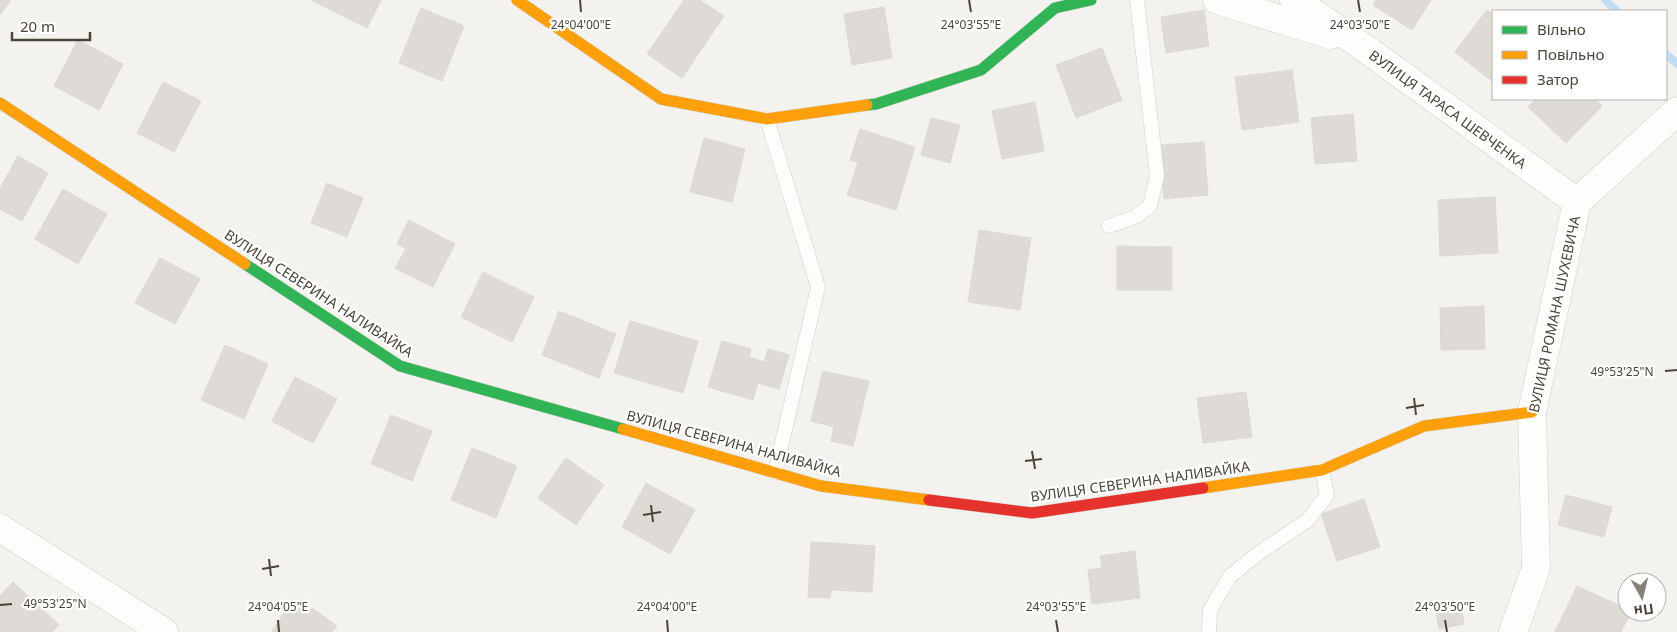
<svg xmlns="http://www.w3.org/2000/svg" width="1677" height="632" font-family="'Noto Sans',sans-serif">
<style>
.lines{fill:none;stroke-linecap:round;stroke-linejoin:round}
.stream{stroke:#c0ddf1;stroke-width:8}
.building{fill:#dedbd6;stroke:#dcd9d4}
.lane-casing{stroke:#d2d0cb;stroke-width:15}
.street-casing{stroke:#d2d0cb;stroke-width:29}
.fast-casing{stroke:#d3cfc5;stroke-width:12}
.slow-casing{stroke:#d3cfc5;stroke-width:12}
.jam-casing{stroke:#d3cfc5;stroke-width:12}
.lane{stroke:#fdfdfc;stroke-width:14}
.street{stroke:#fdfdfc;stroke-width:28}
.fast{stroke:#30b455;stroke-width:11}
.slow{stroke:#ff9f0a;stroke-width:11}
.jam{stroke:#e5322d;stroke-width:11}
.ticks{fill:none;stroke:#4b4439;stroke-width:2}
.labels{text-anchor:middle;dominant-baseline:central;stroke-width:4.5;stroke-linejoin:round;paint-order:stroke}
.street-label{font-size:14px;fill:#4b4439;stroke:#fff}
.ticks-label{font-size:12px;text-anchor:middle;fill:#4b4439;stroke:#fff;stroke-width:4.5;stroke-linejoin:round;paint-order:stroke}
</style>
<rect width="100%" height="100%" fill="#f4f2ee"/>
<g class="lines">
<!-- stream -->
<g class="stream">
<polyline points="1605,0 1617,11"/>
<polyline points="1666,54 1677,64"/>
</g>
</g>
<!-- building -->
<g class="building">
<polygon points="0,0 11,0 0,15"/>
<polygon points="311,0 381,0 367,28"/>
<polygon points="684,0 700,0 724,16 682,78 647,54"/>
<polygon points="1376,0 1431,0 1412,30 1373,5"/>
<polygon points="884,7 892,58 852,65 844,14"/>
<polygon points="421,8 464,26 442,81 399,63"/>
<polygon points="1204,10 1209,46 1166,53 1161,17"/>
<polygon points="1487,10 1493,14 1493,82 1455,52"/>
<polygon points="78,40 123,64 99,110 54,86"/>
<polygon points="1102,48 1122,100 1076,118 1056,65"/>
<polygon points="1292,70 1299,122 1242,130 1235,77"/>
<polygon points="163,82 201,101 174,152 137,133"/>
<polygon points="1536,99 1595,99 1602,106 1566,143 1528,107"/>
<polygon points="1035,102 1044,151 1002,159 992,111"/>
<polygon points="1353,114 1357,161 1315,164 1311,118"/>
<polygon points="931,118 960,125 950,163 921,155"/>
<polygon points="860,129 915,147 906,177 850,160"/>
<polygon points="704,138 745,149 732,202 690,192"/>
<polygon points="1204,142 1208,195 1164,199 1160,145"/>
<polygon points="18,156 48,173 22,221 0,209 0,188"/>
<polygon points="858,162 906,177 896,210 847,195"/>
<polygon points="327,183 363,198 347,237 311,223"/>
<polygon points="63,189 107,214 78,264 35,239"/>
<polygon points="1495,197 1498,253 1440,256 1438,200"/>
<polygon points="409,220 455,244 433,287 395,268 406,249 397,244"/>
<polygon points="979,230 1031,238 1020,310 968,302"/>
<polygon points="1117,246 1172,247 1172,290 1117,290"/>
<polygon points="160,258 200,279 175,324 135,303"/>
<polygon points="483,272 534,297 512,342 461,317"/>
<polygon points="1484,306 1485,349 1441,350 1440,308"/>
<polygon points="559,311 616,334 599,378 542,355"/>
<polygon points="630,321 698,341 683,393 614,373"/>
<polygon points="722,341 751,349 749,357 764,362 753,400 708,387"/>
<polygon points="225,345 268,364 244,419 201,400"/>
<polygon points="768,349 789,355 779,389 758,383"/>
<polygon points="823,371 869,381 853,446 831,441 834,427 811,421"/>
<polygon points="295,377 337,399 313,443 272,421"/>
<polygon points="1246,392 1252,437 1203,443 1197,398"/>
<polygon points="391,415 432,431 412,481 371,464"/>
<polygon points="472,448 517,466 496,518 451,500"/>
<polygon points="566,458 604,485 576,525 538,498"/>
<polygon points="646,483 695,510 670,554 622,527"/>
<polygon points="1566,495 1612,507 1604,537 1558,525"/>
<polygon points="1364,499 1380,547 1337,561 1321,514"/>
<polygon points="811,542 833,543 830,598 808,597"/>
<polygon points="833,543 875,546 872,592 831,590"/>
<polygon points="1135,551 1140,598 1092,604 1088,570 1102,568 1100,556"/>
<polygon points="13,582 59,625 52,632 0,632 0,596"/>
<polygon points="1577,586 1627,609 1627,612 1631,612 1621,632 1555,632"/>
<polygon points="1460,601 1464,624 1439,629 1435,606"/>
<polygon points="292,602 308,613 312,608 337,626 332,632 271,632"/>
</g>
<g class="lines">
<!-- lane casing -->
<g class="lane-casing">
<g id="lane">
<polyline points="767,119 818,287 775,473"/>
<polyline points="1109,226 1135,217 1150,206 1157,176 1137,0"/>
<polyline points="1209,632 1210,610 1230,576 1259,553 1308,520 1327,495 1322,470"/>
</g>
</g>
<!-- street casing -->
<g class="street-casing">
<g id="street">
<polyline points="1217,0 1331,35"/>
<polyline points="1294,0 1359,44 1577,202"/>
<polyline points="1577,202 1677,111"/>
<polyline points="0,528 164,632"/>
<polyline points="1513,632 1536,568 1532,412 1577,202"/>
</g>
</g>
<!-- fast casing -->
<g class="fast-casing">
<g id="fast">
<polyline points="867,105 876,104 981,70 1055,8 1091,0"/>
<polyline points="245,264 400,366 623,429"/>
</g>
</g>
<!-- slow casing -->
<g class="slow-casing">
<g id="slow">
<polyline points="517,0 661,99 767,119 867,105"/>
<polyline points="0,103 245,264"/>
<polyline points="623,429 821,486 929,500"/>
<polyline points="1203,488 1322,470 1424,426 1532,412"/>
</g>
</g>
<!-- jam casing -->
<g class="jam-casing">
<polyline id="jam" points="929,500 1032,513 1203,488"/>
</g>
<!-- lane -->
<use href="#lane" class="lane"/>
<!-- street -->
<use href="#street" class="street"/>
<!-- fast -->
<use href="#fast" class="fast"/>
<!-- slow -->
<use href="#slow" class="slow"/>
<!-- jam -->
<use href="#jam" class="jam"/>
</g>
<!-- ticks -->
<path class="ticks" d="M580 0 581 12M969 0 971 12M1358 0 1360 12M1665 371 1677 370M1414 398 1416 415M1406 408 1424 405M1032 451 1035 469M1025 461 1042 459M651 505 653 522M643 515 661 512M269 559 271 576M262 569 279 566M0 605 12 604M278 620 279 632M667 620 668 632M1056 620 1058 632M1445 620 1447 632"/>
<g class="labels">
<!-- street labels -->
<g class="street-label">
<text transform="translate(1448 109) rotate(36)">ВУЛИЦЯ ТАРАСА ШЕВЧЕНКА</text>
<text transform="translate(319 293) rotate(33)">ВУЛИЦЯ СЕВЕРИНА НАЛИВАЙКА</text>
<text transform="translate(1554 314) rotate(-78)">ВУЛИЦЯ РОМАНА ШУХЕВИЧА</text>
<text transform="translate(734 443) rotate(15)">ВУЛИЦЯ СЕВЕРИНА НАЛИВАЙКА</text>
<text transform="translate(1140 481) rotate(-8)">ВУЛИЦЯ СЕВЕРИНА НАЛИВАЙКА</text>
</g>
</g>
<g class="ticks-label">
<text x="581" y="29">24°04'00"E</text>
<text x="971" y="29">24°03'55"E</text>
<text x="1360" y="29">24°03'50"E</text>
<text x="1622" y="376">49°53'25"N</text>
<text x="55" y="608">49°53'25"N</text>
<text x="278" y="611">24°04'05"E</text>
<text x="667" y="611">24°04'00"E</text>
<text x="1056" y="611">24°03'55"E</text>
<text x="1445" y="611">24°03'50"E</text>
</g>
<!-- legend -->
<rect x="1492" y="10" width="175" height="90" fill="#ffffff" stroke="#b7b4b0"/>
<rect x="1502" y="26" width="25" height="8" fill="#30b455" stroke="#b7b4b0"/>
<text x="1537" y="35" font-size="15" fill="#4b4439">Вільно</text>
<rect x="1502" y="51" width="25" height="8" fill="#ff9f0a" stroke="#b7b4b0"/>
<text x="1537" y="60" font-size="15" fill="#4b4439">Повільно</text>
<rect x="1502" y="76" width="25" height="8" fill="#e5322d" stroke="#b7b4b0"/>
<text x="1537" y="85" font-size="15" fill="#4b4439">Затор</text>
<!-- north arrow -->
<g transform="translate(1642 597) rotate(172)"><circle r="24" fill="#ffffff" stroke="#b7b4b0"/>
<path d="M0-4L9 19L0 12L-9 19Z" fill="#868178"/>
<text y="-8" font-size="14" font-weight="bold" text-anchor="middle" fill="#4b4439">Пн</text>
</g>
<!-- scale -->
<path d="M12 32v8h78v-8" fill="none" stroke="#4b4439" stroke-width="2.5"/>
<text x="20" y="32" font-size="15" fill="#4b4439" stroke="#ffffff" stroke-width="4" paint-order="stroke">20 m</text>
</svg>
